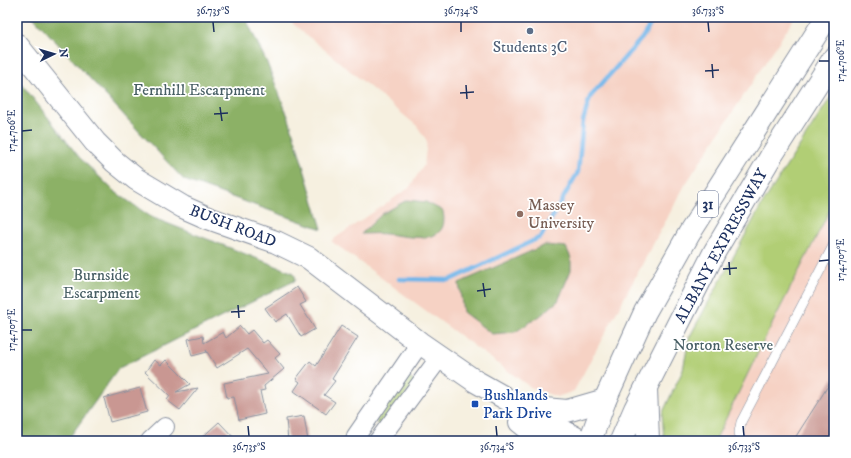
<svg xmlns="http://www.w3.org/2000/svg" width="851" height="458" font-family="'IM FELL DW Pica',serif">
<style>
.built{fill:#f6d2c4}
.green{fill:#b1ce75;stroke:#667e6a}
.forest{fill:#8cb166;stroke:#547062}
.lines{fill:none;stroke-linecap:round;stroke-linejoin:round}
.stream{stroke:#73b6e9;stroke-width:4.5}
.building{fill:#c99792}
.service-casing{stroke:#88909f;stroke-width:10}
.minor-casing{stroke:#88909f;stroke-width:20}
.secondary-casing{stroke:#88909f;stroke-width:24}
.primary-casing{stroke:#88909f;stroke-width:24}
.service{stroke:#fff;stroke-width:9}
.minor{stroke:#fff;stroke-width:18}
.secondary{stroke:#fff;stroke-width:22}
.primary{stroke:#fff;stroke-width:22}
.ticks{fill:none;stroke:#1b2f5e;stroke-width:1.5}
.service-dot{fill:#5c6f8a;stroke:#fff;stroke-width:1.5}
.education-dot{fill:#8d6e63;stroke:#fff;stroke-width:1.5}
.transit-dot{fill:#1a4fb4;stroke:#fff;stroke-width:1.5}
.labels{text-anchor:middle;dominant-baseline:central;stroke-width:3.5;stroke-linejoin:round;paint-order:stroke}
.shield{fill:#fff;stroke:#5f6d8e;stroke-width:1}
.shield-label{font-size:15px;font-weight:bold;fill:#1b2f5e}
.service-label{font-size:16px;fill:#4e5e75;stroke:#fff}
.park-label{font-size:16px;fill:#485f65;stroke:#fff}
.education-label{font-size:16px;fill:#785e54;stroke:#fff;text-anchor:start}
.street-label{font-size:16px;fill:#1b2f5e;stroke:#fff}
.transit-label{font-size:16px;fill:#164399;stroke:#fff;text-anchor:start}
.neatline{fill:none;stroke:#1b2f5e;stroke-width:1.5}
.ticks-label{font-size:10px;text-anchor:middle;fill:#1b2f5e}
</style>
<rect width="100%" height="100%" fill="#fff"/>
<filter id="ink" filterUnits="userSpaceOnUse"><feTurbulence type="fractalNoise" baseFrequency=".025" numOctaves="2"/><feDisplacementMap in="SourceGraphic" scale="8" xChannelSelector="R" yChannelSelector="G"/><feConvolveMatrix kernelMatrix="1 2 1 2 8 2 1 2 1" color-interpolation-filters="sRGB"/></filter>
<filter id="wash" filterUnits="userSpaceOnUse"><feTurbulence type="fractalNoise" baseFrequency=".012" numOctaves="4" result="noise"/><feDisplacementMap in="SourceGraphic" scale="16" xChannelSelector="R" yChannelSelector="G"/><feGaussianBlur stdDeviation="0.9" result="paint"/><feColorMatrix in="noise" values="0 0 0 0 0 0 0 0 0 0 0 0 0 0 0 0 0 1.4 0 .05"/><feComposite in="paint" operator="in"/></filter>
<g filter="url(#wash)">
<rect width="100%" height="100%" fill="#f6f0e0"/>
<!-- built -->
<g class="built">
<polygon points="287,17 795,17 685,185 574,391 557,397 530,387 331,241 409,188 424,165 427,141 417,126 292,23"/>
<polygon points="834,202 834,441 715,441 768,332"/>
</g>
<!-- green -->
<g class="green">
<polygon points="834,92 834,202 768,332 715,441 664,441 662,414 683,370 689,338 761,206"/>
<polygon points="406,375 416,383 378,426 376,420"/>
</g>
<!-- forest -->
<g class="forest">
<polygon points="33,17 245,17 267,63 289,119 322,229 184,180"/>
<polygon points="17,78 79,157 114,191 151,217 294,273 296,280 119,368 67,441 17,441"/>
<path d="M407 200 426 202 443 211C451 248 408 236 386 234 378 233 369 234 361 234L382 214Z"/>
<polygon points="545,245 566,247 571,258 571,270 558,301 540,316 515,332 492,334 463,312 459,283"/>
</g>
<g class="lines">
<!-- stream -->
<polyline class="stream" points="399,279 450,280 541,237 578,172 583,121 590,97 642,38 655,17"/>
</g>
<g id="blocks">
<!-- building -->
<g class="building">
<polygon points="297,287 306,302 300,305 315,329 301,337 287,314 275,322 265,308"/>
<polygon points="240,326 247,334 252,330 263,343 267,340 280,354 275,358 284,369 264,386 265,390 260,391 265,414 239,420 234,397 227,398 224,383 268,374 247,349 217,368 206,350 207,352 192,356 188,339 203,336 204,343 223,332 226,338"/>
<polygon points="341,326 358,337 332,379 335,381 324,395 335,402 326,414 294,391 300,382 296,379 310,361 316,366"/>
<polygon points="154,360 161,365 166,360 190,384 176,392 198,388 180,410 167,400 170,396 145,372"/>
<polygon points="834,376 834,441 793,441 823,394"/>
<polygon points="140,388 147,412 110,422 104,398"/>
<polygon points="304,416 308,441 288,441 286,419"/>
<polygon points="219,422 237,441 198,441"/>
</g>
</g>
</g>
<g filter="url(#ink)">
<use href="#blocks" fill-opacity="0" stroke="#88909f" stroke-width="1"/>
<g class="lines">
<!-- service casing -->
<g class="service-casing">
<polyline id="service" points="740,441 739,432 741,422 834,244"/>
</g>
<!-- minor casing -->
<g class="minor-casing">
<g id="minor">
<polyline points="150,441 165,427"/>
<polyline points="355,441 356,436 420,343"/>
<polyline points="378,441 440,357"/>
</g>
</g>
<!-- secondary casing -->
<g class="secondary-casing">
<g id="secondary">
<polyline points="17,45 95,142 115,162 136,179 183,207 208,218 276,242 309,258 420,343 475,381 581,441"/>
<polyline points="520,422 530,430 547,441"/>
</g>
</g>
<!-- primary casing -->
<g class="primary-casing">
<g id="primary">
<polyline points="646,388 648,441"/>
<polyline points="522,407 567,411 605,400"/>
<polyline points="530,430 534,441"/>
<polyline points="590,441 605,400 645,312 689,234 827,17"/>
<polyline points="621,441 635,409 715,251 770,158 834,58"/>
</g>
</g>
<!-- service -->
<use href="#service" class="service"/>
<!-- minor -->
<use href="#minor" class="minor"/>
<!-- secondary -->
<use href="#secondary" class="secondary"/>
<!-- primary -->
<use href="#primary" class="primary"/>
</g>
</g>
<!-- ticks -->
<path class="ticks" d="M213 22 214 32M461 22V32M708 22 709 32M819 61H829M712 64 713 78M705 71 719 70M466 85 467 99M460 93 474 92M220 107 222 121M214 114 228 113M22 131 32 130M819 261 829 260M729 262 730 275M723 269 737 268M483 283 485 297M477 291 491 289M238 305 239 318M231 312 245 311M22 330H32M248 426 249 436M496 426 497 436M743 426 744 436"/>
<!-- markers -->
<circle class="service-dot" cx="530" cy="31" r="4"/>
<circle class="education-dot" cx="520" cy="214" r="4"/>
<rect class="transit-dot" x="471" y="400" width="8" height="8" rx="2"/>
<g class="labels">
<!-- shield labels -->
<rect class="shield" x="698" y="191" width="20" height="26" rx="3"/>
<g class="shield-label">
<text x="708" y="204">31</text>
</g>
<!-- service labels -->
<g class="service-label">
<text x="530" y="47">Students 3C</text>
</g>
<!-- park labels -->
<g class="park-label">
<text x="199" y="90">Fernhill Escarpment</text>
<text x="101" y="275">Burnside<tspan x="101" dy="18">Escarpment</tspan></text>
<text x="723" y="345">Norton Reserve</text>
</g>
<!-- education labels -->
<g class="education-label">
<text x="528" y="205">Massey<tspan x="528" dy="18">University</tspan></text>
</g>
<!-- street labels -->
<g class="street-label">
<text transform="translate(233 226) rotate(21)">BUSH ROAD</text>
<text transform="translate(721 246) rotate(-61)">ALBANY EXPRESSWAY</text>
</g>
<!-- transit labels -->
<g class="transit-label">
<text x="483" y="395">Bushlands<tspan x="483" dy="18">Park Drive</tspan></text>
</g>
</g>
<!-- margin -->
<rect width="851" height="458" fill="none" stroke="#fff" stroke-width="44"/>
<!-- north arrow -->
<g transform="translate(54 54) rotate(85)" stroke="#ffffff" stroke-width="3" paint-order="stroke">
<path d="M0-3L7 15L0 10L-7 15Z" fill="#1b2f5e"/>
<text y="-6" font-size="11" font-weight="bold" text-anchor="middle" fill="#1b2f5e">N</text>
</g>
<rect x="22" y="22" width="807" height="414" class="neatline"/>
<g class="ticks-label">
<text x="213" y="14">36.735°S</text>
<text x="461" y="14">36.734°S</text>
<text x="708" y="14">36.733°S</text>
<text transform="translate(840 61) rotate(-90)" y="4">174.706°E</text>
<text transform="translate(11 131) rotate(-90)" y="4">174.706°E</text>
<text transform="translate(840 260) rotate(-90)" y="4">174.707°E</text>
<text transform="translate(11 330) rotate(-90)" y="4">174.707°E</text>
<text x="249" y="450">36.735°S</text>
<text x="497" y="450">36.734°S</text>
<text x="744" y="450">36.733°S</text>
</g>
</svg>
